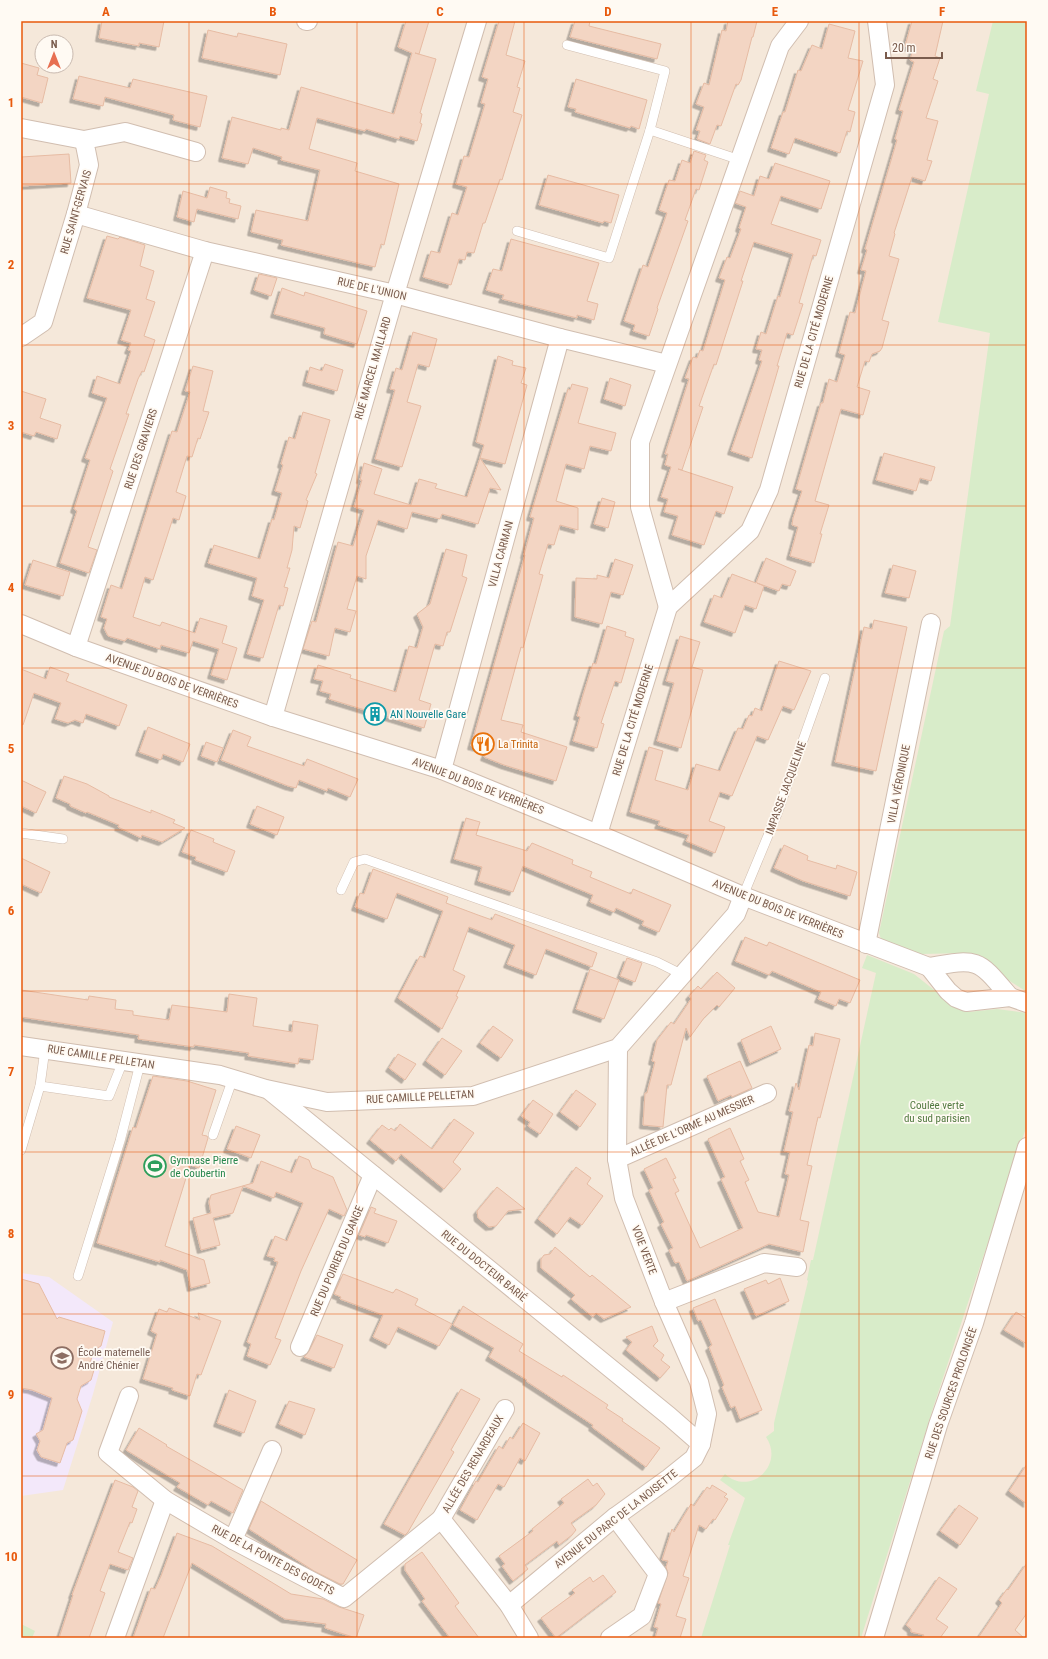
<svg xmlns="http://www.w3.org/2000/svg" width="1048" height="1659" font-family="'Roboto Condensed',sans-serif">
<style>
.residential{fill:#f5e8da;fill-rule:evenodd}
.education{fill:#f3e8fa}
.green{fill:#d8ecc9}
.building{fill:#f3d5c3;stroke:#e6bba3;filter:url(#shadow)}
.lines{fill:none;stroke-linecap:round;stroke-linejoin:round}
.service-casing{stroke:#d1beb0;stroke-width:10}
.minor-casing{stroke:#d1beb0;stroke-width:20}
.service{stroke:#fff;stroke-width:9}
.minor{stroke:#fff;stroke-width:18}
.grid{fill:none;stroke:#e8590c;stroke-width:1;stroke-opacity:0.55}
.labels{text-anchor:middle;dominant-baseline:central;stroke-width:3.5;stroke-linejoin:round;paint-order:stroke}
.street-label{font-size:11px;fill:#7a5c4d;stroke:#fffaf3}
.culture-label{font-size:11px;fill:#0d838f;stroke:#fffaf3;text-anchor:start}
.food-label{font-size:11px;fill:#c56008;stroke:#fffaf3;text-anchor:start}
.park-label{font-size:11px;fill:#537a41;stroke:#fffaf3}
.leisure-label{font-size:11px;fill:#27864d;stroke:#fffaf3;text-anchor:start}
.education-label{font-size:11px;fill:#785e54;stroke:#fffaf3;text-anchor:start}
.neatline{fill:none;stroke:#e8590c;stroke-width:1.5}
.grid-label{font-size:13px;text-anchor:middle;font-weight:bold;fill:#e8590c}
</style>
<defs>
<filter id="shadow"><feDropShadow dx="-3.5" dy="3.5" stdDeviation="0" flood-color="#0004"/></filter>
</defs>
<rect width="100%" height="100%" fill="#fdf6ec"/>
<!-- residential -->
<path class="residential" d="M21 21H1027V1638H21ZM42 42H66V66H42Z"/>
<!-- education -->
<polygon class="education" points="21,1273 49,1277 113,1322 93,1394 63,1490 21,1496"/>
<!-- green -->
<g class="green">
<polygon points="993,21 1027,21 1027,992 1008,980 988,961 979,955 970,953 921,954 886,943 881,939 879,933 944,631 950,626 990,333 938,322 989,94 976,91"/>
<path d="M867 955 914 974 958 1009 968 1012 997 1009 1027 1013V1125L934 1405 861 1638H701L730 1545H728L745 1498 720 1480 725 1474C750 1497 785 1465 766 1437L774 1431V1423L808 1281 807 1280 811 1260H813L876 973 862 968Z"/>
<polygon points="21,1624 35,1631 32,1638 21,1638"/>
</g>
<!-- building -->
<g class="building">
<polygon points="102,21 164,21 159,47 139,43 139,46 99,38"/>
<polygon points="406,21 429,21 419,54 415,53 436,59 420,113 422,114 420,123 422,124 417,141 400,136 399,139 366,129 365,131 317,118 309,149 357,163 355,171 399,184 384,245 381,244 375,267 281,245 283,240 251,232 256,210 308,221 320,170 281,160 282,157 253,148 248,164 222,158 232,117 281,130 281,128 289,130 301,87 394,114 412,53 398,47"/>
<polygon points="499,21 515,21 506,55 525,61 517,87 520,88 513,112 522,115 502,180 500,179 485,223 483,223 474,253 467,252 465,260 459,259 451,285 423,277 431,251 440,253 452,213 458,215 467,187 456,184 464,156 469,157 485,104 481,103 488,79 482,77"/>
<polygon points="575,21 590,21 589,26 661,44 657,59 570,37"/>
<polygon points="728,21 757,21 753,37 752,37 741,80 738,85 736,84 721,126 717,125 710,144 697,139 700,131 696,130 704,107 696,104 704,83 709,85 722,30 726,31"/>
<polygon points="912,21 943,21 935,56 940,58 933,79 938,81 926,118 938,121 927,160 932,161 925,181 912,177 894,233 895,234 889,256 899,259 882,320 889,322 882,348 880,351 872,354 869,362 865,361 857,387 870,391 863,415 841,409 815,501 829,505 820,534 822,534 814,563 790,556 798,527 792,525 793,518 802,491 796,489 821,403 823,403 829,379 837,382 845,355 839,353 850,312 855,313 866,271 861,270 867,250 865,249 897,140 895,139 903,111 899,110 914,62 910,60 913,49 905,46"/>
<polygon points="829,24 855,31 848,58 863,61 848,110 855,112 850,132 847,131 840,153 795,138 789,154 771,148 783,112 785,112 798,70 801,71 812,45 822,49"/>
<polygon points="208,30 237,37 238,33 287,44 280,75 202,58"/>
<polygon points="21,63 39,68 37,75 48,78 42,103 21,97"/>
<polygon points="79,76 130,88 133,79 207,96 200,127 173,120 174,115 105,97 103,106 73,99"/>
<polygon points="576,79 647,100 639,129 631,126 630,128 575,112 576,109 568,107"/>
<polygon points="694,151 706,155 704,160 708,162 699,190 696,189 685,220 688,221 657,308 658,309 649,336 633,331 635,325 624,321 643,265 648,267 667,213 659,210 669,180 675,181 682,160 690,163"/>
<polygon points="69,154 71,183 21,186 21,157"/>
<polygon points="775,163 830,181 821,209 781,196 771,224 821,240 816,256 813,255 799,303 803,304 793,335 787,333 777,366 779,366 752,458 731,451 762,361 759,360 762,350 756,349 761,332 766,334 778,296 780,297 793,254 754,242 741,281 743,281 716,365 714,364 699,406 703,407 682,470 678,469 733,487 724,514 716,511 704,545 672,535 678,516 664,512 668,499 661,497 671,467 665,465 668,454 665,454 689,379 685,378 693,357 697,358 700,350 703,351 725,280 719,278 727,257 730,258 741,229 739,228 746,207 735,203 740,191 754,196 760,176 769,179"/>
<polygon points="548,175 619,195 611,223 604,221 603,223 539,205"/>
<polygon points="210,187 227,192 226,198 230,199 229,203 241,206 238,219 197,209 194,222 177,217 183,191 207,198"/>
<polygon points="107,236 118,239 120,237 145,245 140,266 154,271 146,299 155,302 144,336 155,340 144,372 142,371 138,379 126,414 129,414 110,469 113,471 88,547 97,550 89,573 60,563 77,511 74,509 90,460 85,458 107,398 92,393 97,376 120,384 131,351 128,350 131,343 121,340 131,310 87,298"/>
<polygon points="511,239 599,263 587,301 598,304 594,320 577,315 577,318 502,299 504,295 486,290 493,269 502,271"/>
<polygon points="259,274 277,278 271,296 254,290"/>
<polygon points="282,288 304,296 305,292 367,311 357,344 324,334 325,328 274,314"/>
<polygon points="413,332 437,339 429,367 418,364 407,402 421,406 402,467 375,459 395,390 390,389 396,368 402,370"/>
<polygon points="498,356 513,361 512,365 526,368 521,383 527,385 505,464 480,458 484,445 476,442"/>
<polygon points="325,364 343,370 337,391 306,382 310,367 322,371"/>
<polygon points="193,366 213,371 203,411 209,412 200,439 198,438 192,457 187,456 176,492 186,496 179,520 173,518 153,580 145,577 133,617 160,626 162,622 195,633 200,618 227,626 222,643 237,648 227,680 211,675 219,649 193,641 189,653 161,645 160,649 127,638 125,641 108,636 104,628 107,619 101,617 111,585 122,589 172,431 177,432 190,392 185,391"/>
<polygon points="610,378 631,385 625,406 604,399"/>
<polygon points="572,384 588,388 578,423 616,433 611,451 590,446 584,469 566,464 556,501 578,508 578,530 560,525 554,545 548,544 539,574 543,575 523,648 521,647 501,720 523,725 521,732 567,747 556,781 504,765 484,757 487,750 471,746 525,555 524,555 534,518 530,517 568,389 570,390"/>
<polygon points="21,391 46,399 40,418 61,425 57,439 36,432 34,436 21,432"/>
<polygon points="303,412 330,420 315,473 317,474 306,500 308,501 300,528 294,526 292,550 287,568 290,568 284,587 288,588 283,606 279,605 263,658 247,654 264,600 252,596 257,578 208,563 214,545 260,559 272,519 274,520 282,493 275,491 283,465 281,464 289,437 295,439"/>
<polygon points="884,453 935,467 931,481 920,478 916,491 876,480"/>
<polygon points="480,458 501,490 490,488 478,524 442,514 440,519 412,512 407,529 378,520 366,556 366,579 357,576 347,609 356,611 350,632 335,628 329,656 303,649 312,621 316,622 338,542 353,546 364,510 354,507 362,480 360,480 364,463 382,469 374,494 411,505 419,479 437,484 435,488 467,497"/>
<polygon points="602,498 615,502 608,528 594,524"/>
<polygon points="446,549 467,555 462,576 467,578 450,632 447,632 443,646 435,644 419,700 431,704 424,728 329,699 331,694 320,691 323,681 314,679 318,665 351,675 350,678 396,692 409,646 417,648 423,627 417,614 430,604"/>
<polygon points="766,558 796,571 790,586 782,584 779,591 757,583 764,586 756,609 745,605 735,633 704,622 714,595 722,598 732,574 756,583"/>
<polygon points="615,559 633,565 623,595 611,592 602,624 575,617 576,578 597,579 597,575 609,578"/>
<polygon points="33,560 70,572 63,596 25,585"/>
<polygon points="893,565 916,571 909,598 885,593"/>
<polygon points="874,620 907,627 876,771 835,762 864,627 872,629"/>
<polygon points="607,626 626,632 625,636 634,639 621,683 615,681 601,723 604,724 597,748 573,741 580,717 577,716 583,695 593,663 596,664"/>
<polygon points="680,636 700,642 692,667 703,670 681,748 657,741 674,683 666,681"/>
<polygon points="779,661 811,671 794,710 783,706 768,740 757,736 732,796 720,792 709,821 725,827 715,853 686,841 689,835 658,825 660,821 630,812 649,747 663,751 655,780 688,790 696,764 720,771 738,728 743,729 749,715 752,716 755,708 762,711"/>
<polygon points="50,667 69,674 66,681 127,705 119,726 86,714 83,723 75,720 68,723 55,719 61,703 34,693 23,725 21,724 21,669 46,679"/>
<polygon points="148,727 190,744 183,762 163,754 161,760 139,752"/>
<polygon points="233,730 251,737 247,746 304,766 307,759 358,779 350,797 328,788 327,791 299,780 296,788 288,786 221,760"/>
<polygon points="206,742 223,748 217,762 201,756"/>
<polygon points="64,776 87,784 109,796 109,797 151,813 151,810 175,820 173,823 185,828 162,842 142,835 141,838 118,827 119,825 87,812 86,813 70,806 70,804 56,798"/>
<polygon points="21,780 46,792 36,813 21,806"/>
<polygon points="257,806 284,817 277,835 250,824"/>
<polygon points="466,818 480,822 476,835 527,851 532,843 573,860 572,864 592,872 590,877 631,894 633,889 671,905 659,932 642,925 644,921 616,908 614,912 590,902 593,895 523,866 513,892 478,881 482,867 454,859"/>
<polygon points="191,830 214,839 213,842 235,851 227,872 195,860 196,857 182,852"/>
<polygon points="784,845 808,856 807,860 836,869 837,865 857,872 850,896 803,881 774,868"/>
<polygon points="21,858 50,872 41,893 21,884"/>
<polygon points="373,869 448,897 446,903 478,915 492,920 495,914 597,953 592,967 546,949 536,975 507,964 515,945 469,927 453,970 465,976 456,996 458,997 442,1029 398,998 420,956 425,958 443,911 397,893 387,919 355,907 360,893 364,894"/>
<polygon points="745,937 767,946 769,942 860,980 850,1003 839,999 836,1006 818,999 821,992 772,971 769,975 735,961"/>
<polygon points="627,958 642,963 635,982 620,976"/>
<polygon points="590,969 619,980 604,1019 576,1009"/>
<polygon points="717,972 735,988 719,1007 717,1005 704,1018 690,1037 686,1028 671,1085 667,1085 663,1127 643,1125 645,1093 647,1093 655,1062 652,1061 657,1040 671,1022 674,1024 691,999 689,996 698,986 701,989"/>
<polygon points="21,990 88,1000 89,996 116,1000 115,1009 133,1011 133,1015 169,1020 172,1005 227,1012 229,994 257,998 253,1026 292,1032 293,1021 318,1025 313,1060 299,1058 298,1064 248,1056 249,1053 194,1045 194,1047 138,1039 139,1035 21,1017"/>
<polygon points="493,1026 513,1040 501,1058 480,1043"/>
<polygon points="771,1026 781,1049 750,1063 741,1040"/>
<polygon points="815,1033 840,1039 820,1118 818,1117 807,1165 812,1166 800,1220 809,1222 803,1252 769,1244 687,1281 679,1262 675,1263 669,1250 673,1248 661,1224 664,1222 649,1190 653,1188 644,1169 666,1158 676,1178 673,1179 679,1191 675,1193 700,1248 743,1228 721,1179 725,1177 708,1139 730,1128 744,1159 740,1161 749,1180 745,1182 758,1212 779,1217 789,1175 785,1174 790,1152 784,1151 793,1112 789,1111 796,1083 799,1090 809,1045 813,1046"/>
<polygon points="442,1038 462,1051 445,1075 426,1061"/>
<polygon points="398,1054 416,1064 405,1080 389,1068"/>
<polygon points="740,1061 752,1088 732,1097 731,1095 718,1101 707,1076"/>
<polygon points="153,1076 187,1081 216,1090 202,1135 207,1136 208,1138 199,1168 190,1165 165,1246 204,1260 210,1283 191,1288 187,1270 160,1260 160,1262 97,1243 133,1127 136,1128"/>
<polygon points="576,1090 596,1104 580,1127 560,1112"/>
<polygon points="533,1100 553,1114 540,1134 528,1126 530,1122 521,1116"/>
<polygon points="454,1119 474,1133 453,1162 461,1169 444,1189 401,1154 396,1161 370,1140 382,1125 389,1130 391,1128 395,1131 400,1124 432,1149"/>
<polygon points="236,1126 260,1135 251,1158 227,1149"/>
<polygon points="299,1156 309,1160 312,1168 333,1177 347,1210 344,1216 329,1209 301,1271 275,1338 281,1340 270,1365 247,1356 251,1344 247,1342 278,1262 274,1261 275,1258 267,1256 275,1236 287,1241 303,1203 276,1192 274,1198 243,1186 233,1213 213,1218 220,1245 201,1250 193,1218 211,1213 209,1202 211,1195 253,1183 261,1161 292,1173"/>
<polygon points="576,1167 591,1178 587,1184 603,1196 582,1225 570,1217 557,1234 538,1219"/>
<polygon points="497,1187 525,1209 508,1211 496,1226 489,1227 478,1218 477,1211"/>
<polygon points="371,1207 376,1209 374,1213 397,1221 388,1243 366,1235 365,1237 359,1235"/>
<polygon points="555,1247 590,1277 592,1275 631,1307 604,1319 596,1313 593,1317 571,1299 575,1295 541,1268 541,1259 544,1255 550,1254"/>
<polygon points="343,1274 393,1293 396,1289 418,1299 415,1305 452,1324 439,1346 398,1327 389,1345 373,1337 383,1315 340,1299 341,1297 334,1294"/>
<polygon points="780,1278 789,1301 756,1316 744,1289 766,1280 768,1284"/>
<polygon points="21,1279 39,1284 57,1319 59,1317 105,1331 101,1346 94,1350 90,1363 94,1370 91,1380 81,1386 77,1399 82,1411 73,1440 67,1443 60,1463 41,1457 37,1450 40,1441 36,1434 43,1430 52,1398 32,1390 21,1388"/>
<polygon points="715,1299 762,1410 740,1419 735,1406 731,1408 722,1387 724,1385 709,1347 712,1345 701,1320 698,1321 693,1308"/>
<polygon points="463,1306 523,1344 519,1351 562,1377 563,1375 608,1405 606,1408 623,1419 622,1421 660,1448 646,1467 592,1427 593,1425 526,1381 527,1380 489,1357 494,1348 453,1325"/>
<polygon points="169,1308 200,1320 198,1313 221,1321 201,1375 197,1374 190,1396 172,1390 173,1388 143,1379 157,1334 151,1331 159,1309 167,1312"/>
<polygon points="1016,1312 1027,1319 1027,1344 1004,1330"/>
<polygon points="652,1326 658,1341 653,1346 664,1355 661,1360 670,1367 660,1378 626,1350 632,1342 626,1337"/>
<polygon points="317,1335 343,1345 334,1368 304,1357 309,1351"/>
<polygon points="461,1389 480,1399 451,1450 454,1452 408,1532 405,1535 384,1524"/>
<polygon points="229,1390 256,1401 244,1433 217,1423"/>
<polygon points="289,1401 315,1409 305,1435 279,1424"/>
<polygon points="523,1423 540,1433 525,1461 520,1458 504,1487 498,1484 477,1520 460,1510 476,1481 478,1482 499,1446 503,1449 510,1437 513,1439"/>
<polygon points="139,1428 167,1445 166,1446 243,1490 233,1513 211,1501 208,1505 177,1487 180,1483 126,1450"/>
<polygon points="1027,1464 1027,1504 1009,1491"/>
<polygon points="588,1479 593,1486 597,1483 605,1494 596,1505 571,1523 576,1530 572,1535 559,1545 557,1541 525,1565 528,1569 513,1581 502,1566 505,1564 499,1556 533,1531 532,1529 564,1503 561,1499"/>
<polygon points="115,1480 133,1487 138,1491 132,1507 137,1509 132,1523 130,1522 118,1552 133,1558 128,1570 110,1564 100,1591 105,1593 89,1638 59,1638 73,1595 72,1595"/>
<polygon points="712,1485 727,1494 724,1497 728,1499 715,1520 713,1519 706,1529 699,1525 683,1576 689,1578 676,1616 686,1619 680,1638 655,1638 658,1628 654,1627 661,1604 658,1603 668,1573 666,1567 668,1561 662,1560 672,1529 674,1532 691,1504 694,1506 707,1487 710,1489"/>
<polygon points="261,1501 357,1560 343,1584 340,1584 314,1571 249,1529"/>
<polygon points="959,1505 978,1518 960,1545 940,1531"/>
<polygon points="177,1533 212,1546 291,1594 323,1599 339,1607 364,1615 356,1638 325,1628 326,1624 285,1619 192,1563 163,1638 133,1638 151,1588 155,1589 161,1576"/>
<polygon points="422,1552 459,1603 455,1606 479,1638 450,1638 422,1601 425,1599 405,1570 405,1564"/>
<polygon points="1027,1563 1027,1613 1015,1630 1024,1638 978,1638 1002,1603 999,1600 1007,1589 1008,1590"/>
<polygon points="603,1575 616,1592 556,1638 541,1618 575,1593 572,1590 590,1577 593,1582"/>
<polygon points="939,1577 957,1589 936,1619 948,1627 940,1638 922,1638 924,1635 911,1632 911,1629 906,1625"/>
</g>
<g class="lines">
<!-- service casing -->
<g class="service-casing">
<g id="service">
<polyline points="567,45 665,71 650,130"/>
<polyline points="517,231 609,258 650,130 740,160"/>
<polyline points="21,833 63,839"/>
<polyline points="341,890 354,862 365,859 657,962 683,975"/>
<polyline points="743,896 777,814 825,678"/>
<polyline points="40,1086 109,1096 123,1061"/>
<polyline points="213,1135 233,1078"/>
<polyline points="21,1150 40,1086 45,1049"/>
<polyline points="78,1276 120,1141 140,1064"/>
</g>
</g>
<!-- minor casing -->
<g class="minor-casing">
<g id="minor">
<polyline points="306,21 308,21"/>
<polyline points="799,21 780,46 640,442 640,507 668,607 750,531 769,490 885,85 877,21"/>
<polyline points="21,128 84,140"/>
<polyline points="76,214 205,251 395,294 560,338 667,364"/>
<polyline points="21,337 43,322 76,214 89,165 84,140 125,132 196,152"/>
<polyline points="21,624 76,647 273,717 442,770 598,834 743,896 929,967"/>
<polyline points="76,647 205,251"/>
<polyline points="273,717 395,294 477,21"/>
<polyline points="442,770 560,338"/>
<polyline points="598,834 668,607"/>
<polyline points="866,944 931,623"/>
<polyline points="929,967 948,991 956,998 966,1002 1010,997 1027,1003"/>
<path d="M929 967C979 958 978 959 1010 997"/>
<polyline points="21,1046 220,1075 266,1089 327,1102 473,1096 618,1048 736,914 743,896"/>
<polyline points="270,1091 669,1416 701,1444"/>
<polyline points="617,1159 767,1093"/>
<polyline points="664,1302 764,1263 797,1267"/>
<polyline points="300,1347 373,1175"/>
<polyline points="129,1396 108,1453 165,1500"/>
<polyline points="441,1519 505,1409"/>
<polyline points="233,1540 272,1450"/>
<polyline points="509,1605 615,1517 669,1478 694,1458 701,1444 707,1414 699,1382 664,1302 624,1198 617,1159 618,1048"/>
<polyline points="115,1638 165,1500 233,1540 344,1598 441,1519 509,1605 529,1638"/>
<polyline points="610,1638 642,1616 658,1574 615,1517"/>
<polyline points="874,1638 938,1425 974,1323 1027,1147"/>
</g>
</g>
<!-- service -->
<use href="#service" class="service"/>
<!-- minor -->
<use href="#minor" class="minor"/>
</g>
<!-- grid -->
<path class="grid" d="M189 21V1638M357 21V1638M524 21V1638M691 21V1638M859 21V1638M21 184H1027M21 345H1027M21 506H1027M21 668H1027M21 830H1027M21 991H1027M21 1152H1027M21 1314H1027M21 1476H1027"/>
<!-- icons -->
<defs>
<g id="building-ring" transform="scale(1.15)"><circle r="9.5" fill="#fffaf3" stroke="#0f9aa8" stroke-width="1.5"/><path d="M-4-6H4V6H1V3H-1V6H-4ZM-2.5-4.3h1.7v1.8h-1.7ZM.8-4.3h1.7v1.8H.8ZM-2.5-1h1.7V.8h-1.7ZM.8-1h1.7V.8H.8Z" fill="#0f9aa8"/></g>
<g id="restaurant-ring" transform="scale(1.15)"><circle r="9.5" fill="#fffaf3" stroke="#e8710a" stroke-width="1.5"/><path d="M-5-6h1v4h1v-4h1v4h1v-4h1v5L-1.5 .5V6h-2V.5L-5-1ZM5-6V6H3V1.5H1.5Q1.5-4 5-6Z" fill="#e8710a"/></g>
<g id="stadium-ring" transform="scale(1.15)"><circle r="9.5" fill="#fffaf3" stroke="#2e9e5b" stroke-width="1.5"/><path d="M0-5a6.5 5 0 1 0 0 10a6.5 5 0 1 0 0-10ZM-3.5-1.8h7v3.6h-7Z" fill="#2e9e5b"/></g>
<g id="school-ring" transform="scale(1.15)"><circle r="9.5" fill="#fffaf3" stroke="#8d6e63" stroke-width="1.5"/><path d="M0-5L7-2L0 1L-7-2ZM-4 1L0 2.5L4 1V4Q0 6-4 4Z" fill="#8d6e63"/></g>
</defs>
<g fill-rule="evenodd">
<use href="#building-ring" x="375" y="714"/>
<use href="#restaurant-ring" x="483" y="744"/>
<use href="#stadium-ring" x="155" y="1166"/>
<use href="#school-ring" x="62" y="1358"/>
</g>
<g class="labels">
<!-- street labels -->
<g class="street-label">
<text transform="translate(76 212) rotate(-74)">RUE SAINT-GERVAIS</text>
<text transform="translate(372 289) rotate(13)">RUE DE L'UNION</text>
<text transform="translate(814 332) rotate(-74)">RUE DE LA CITÉ MODERNE</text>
<text transform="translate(373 368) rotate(-74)">RUE MARCEL MAILLARD</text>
<text transform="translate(141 449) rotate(-72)">RUE DES GRAVIERS</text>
<text transform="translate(501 554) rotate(-75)">VILLA CARMAN</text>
<text transform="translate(172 681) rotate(20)">AVENUE DU BOIS DE VERRIÈRES</text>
<text transform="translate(633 720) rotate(-73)">RUE DE LA CITÉ MODERNE</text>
<text transform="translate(899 784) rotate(-79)">VILLA VÉRONIQUE</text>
<text transform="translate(478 786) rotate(21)">AVENUE DU BOIS DE VERRIÈRES</text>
<text transform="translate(786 788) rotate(-70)">IMPASSE JACQUELINE</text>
<text transform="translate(778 909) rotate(22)">AVENUE DU BOIS DE VERRIÈRES</text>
<text transform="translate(101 1057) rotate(9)">RUE CAMILLE PELLETAN</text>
<text transform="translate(420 1097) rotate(-3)">RUE CAMILLE PELLETAN</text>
<text transform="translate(692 1126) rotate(-24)">ALLÉE DE L'ORME AU MESSIER</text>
<text transform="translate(644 1250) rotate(69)">VOIE VERTE</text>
<text transform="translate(337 1261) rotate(-67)">RUE DU POIRIER DU GANGE</text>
<text transform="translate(484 1266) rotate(39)">RUE DU DOCTEUR BARIÉ</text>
<text transform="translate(951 1393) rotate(-71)">RUE DES SOURCES PROLONGÉE</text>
<text transform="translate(473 1464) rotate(-60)">ALLÉE DES RENARDEAUX</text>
<text transform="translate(616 1519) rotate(-38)">AVENUE DU PARC DE LA NOISETTE</text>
<text transform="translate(273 1560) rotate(28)">RUE DE LA FONTE DES GODETS</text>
</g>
<!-- culture labels -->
<g class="culture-label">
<text x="390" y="714">AN Nouvelle Gare</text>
</g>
<!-- food labels -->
<g class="food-label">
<text x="498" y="744">La Trinita</text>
</g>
<!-- park labels -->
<g class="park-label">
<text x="937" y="1105">Coulée verte<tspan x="937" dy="13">du sud parisien</tspan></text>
</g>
<!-- leisure labels -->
<g class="leisure-label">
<text x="170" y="1160">Gymnase Pierre<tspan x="170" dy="13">de Coubertin</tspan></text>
</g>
<!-- education labels -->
<g class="education-label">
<text x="78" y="1352">École maternelle<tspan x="78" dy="13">André Chénier</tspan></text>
</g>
</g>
<!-- border -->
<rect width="1048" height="1659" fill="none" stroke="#fffaf3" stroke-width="44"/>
<!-- north arrow -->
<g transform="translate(54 54)"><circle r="19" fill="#fffaf3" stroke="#cabbb1"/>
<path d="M0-3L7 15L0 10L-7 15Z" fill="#e76f51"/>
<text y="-6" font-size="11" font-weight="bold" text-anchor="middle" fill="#7a5c4d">N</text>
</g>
<!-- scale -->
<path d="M886 52v6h56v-6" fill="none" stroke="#7a5c4d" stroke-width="2"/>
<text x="892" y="52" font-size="12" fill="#7a5c4d" stroke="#fffaf3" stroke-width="3" paint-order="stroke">20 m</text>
<rect x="22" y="22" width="1004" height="1615" class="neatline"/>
<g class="grid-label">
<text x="106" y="16">A</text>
<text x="273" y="16">B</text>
<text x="440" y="16">C</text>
<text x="608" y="16">D</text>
<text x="775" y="16">E</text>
<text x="942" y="16">F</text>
<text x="11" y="107">1</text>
<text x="11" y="269">2</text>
<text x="11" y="430">3</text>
<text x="11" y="592">4</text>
<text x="11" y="753">5</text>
<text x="11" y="915">6</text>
<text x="11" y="1076">7</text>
<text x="11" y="1238">8</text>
<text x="11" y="1399">9</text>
<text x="11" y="1561">10</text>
</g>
</svg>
